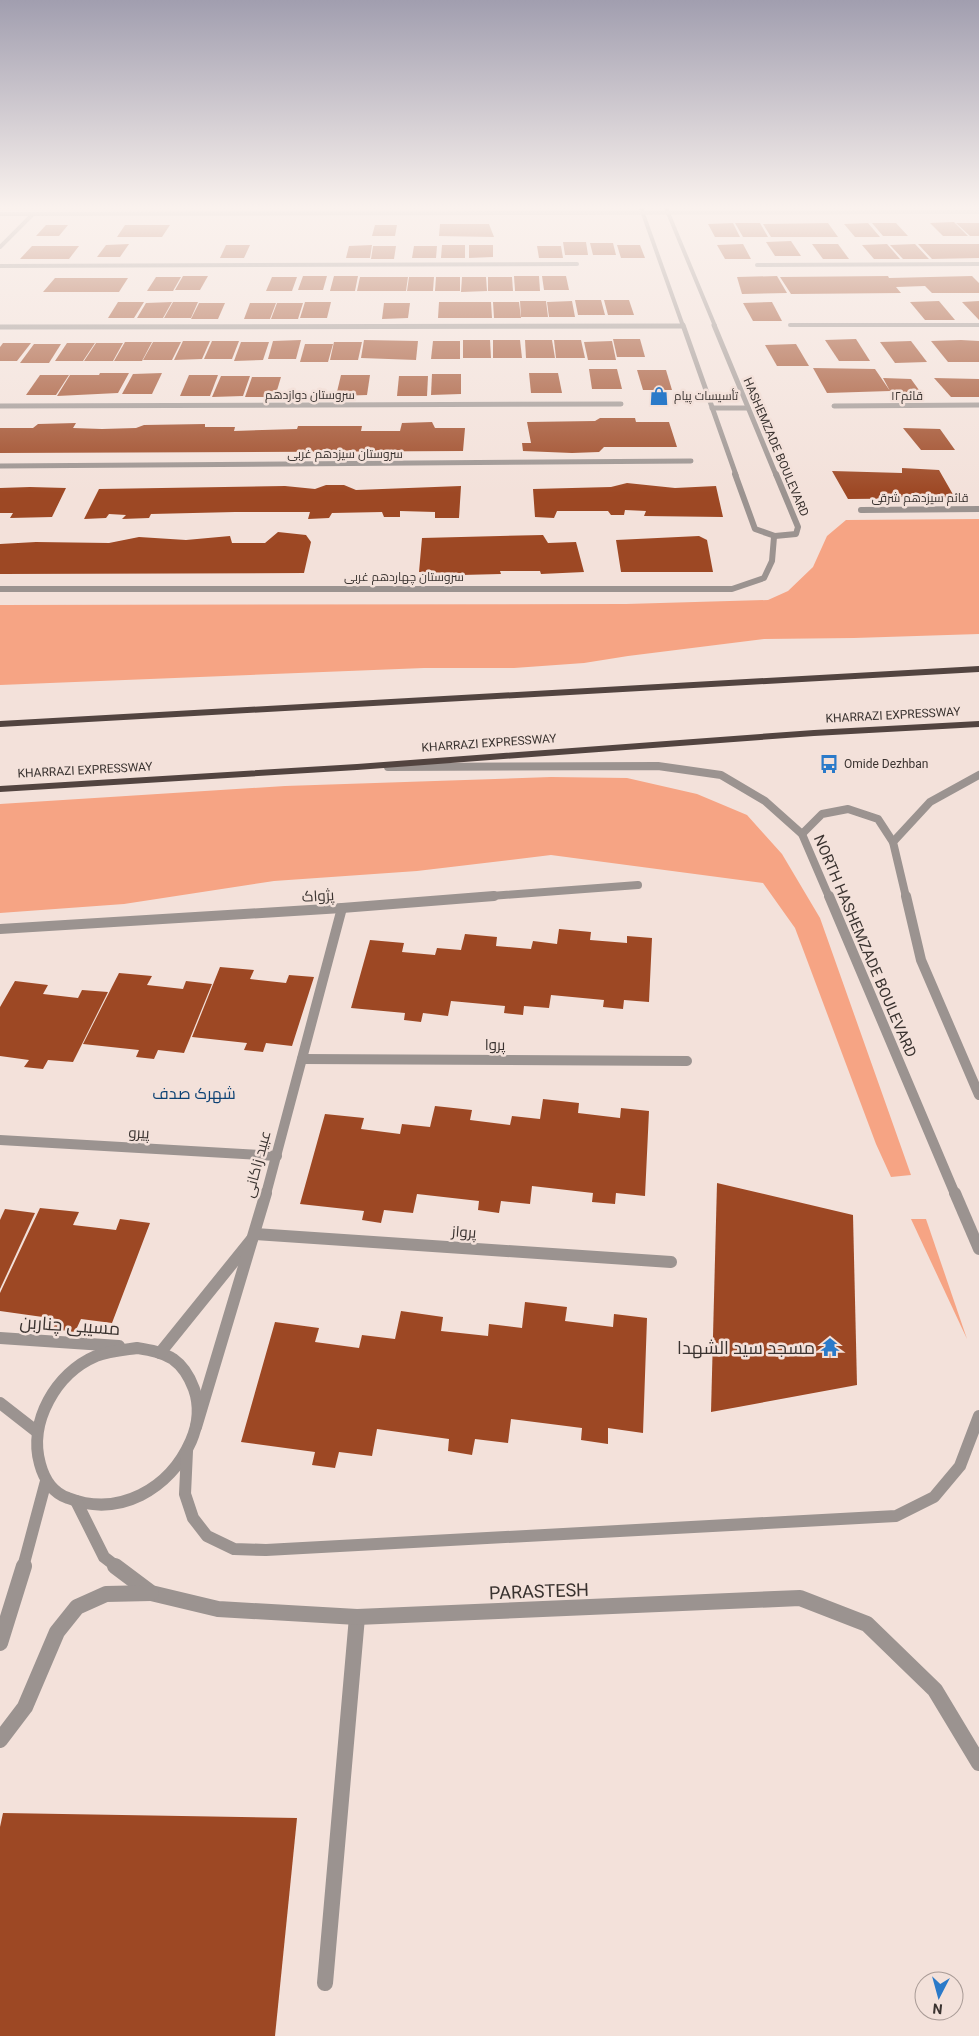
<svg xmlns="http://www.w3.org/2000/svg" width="979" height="2036" font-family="Roboto,Cairo,sans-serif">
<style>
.green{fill:#f6a484}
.building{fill:#9d4824}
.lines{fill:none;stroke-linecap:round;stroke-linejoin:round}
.service{stroke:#9b9390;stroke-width:16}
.minor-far6{stroke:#9b9390;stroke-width:4}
.minor-far5{stroke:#9b9390;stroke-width:5}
.minor-far4{stroke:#9b9390;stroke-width:6}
.minor-far3{stroke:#9b9390;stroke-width:8}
.minor-far2{stroke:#9b9390;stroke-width:10}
.minor-far1{stroke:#9b9390;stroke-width:12}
.minor{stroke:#9b9390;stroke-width:16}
.tertiary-far5{stroke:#9b9390;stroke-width:4}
.tertiary-far4{stroke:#9b9390;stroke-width:5}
.tertiary-far3{stroke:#9b9390;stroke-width:6}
.tertiary-far2{stroke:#9b9390;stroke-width:8}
.tertiary-far1{stroke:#9b9390;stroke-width:10}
.tertiary{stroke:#9b9390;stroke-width:12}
.trunk{fill:#524440;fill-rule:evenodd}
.labels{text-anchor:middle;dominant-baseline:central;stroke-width:5;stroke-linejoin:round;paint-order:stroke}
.far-street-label{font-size:12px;fill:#3a3330;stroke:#f3e1da}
.far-poi-label{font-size:12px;fill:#3a3330;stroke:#f3e1da;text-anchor:start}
.street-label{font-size:15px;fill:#3a3330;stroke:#f3e1da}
.neighbourhood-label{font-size:16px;fill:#0d4274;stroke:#f3e1da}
.near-street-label{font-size:18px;fill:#3a3330;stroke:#f3e1da}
.near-poi-label{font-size:18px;fill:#3a3330;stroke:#f3e1da;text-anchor:end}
</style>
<rect width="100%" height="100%" fill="#f3e1da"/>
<!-- green -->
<g class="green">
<polygon points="979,519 979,634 854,638 764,639 628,656 584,663 514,668 424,668 0,685 0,605 626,604 768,600 788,591 813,567 827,536 846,520"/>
<polygon points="551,777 627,778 697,794 747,815 782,854 820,918 911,1175 891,1177 876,1144 795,928 763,883 551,855 417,871 274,881 124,904 0,913 0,804 285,786"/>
<polygon points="911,1219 926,1219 967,1339"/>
</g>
<!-- building -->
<g class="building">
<polygon points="954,222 968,236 943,236 930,223"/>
<polygon points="733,223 740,237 715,237 708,224"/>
<polygon points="735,223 760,223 768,237 743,237"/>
<polygon points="828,223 838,237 771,237 763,224"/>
<polygon points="868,223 880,237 855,237 844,224"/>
<polygon points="872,223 896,223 908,236 883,236"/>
<polygon points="956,223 979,223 979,236 970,236"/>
<polygon points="440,224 489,224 494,237 439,236"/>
<polygon points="46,225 68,225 59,236 36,236"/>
<polygon points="125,225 170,225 162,237 117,237"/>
<polygon points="375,225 397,225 395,236 372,236"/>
<polygon points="791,241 801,256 775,256 766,242"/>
<polygon points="563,242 586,242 588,255 565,255"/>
<polygon points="590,243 613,243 616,255 593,255"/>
<polygon points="129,244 120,257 97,257 106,245"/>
<polygon points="743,244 751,259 725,259 717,245"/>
<polygon points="812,244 838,244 849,259 823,259"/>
<polygon points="887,244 900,259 874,259 862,245"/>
<polygon points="915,244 929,259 903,259 890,245"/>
<polygon points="918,244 979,244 979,258 932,259"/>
<polygon points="226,245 250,245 244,258 220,258"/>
<polygon points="372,245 370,258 346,258 349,246"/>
<polygon points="442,245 465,245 465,258 441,258"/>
<polygon points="469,245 493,245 493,257 469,258"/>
<polygon points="617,245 640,245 645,258 621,258"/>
<polygon points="32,246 79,246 69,259 20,259"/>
<polygon points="373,246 396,246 394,259 371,259"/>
<polygon points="414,246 437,246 436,258 412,258"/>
<polygon points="537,246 561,246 563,258 539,258"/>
<polygon points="183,276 208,276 200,290 175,290"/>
<polygon points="303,276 327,276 323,290 298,290"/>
<polygon points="334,276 358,276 355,291 330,291"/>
<polygon points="514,276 539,276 540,291 515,291"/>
<polygon points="542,276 566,276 569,290 544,290"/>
<polygon points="777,276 787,293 742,294 737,277"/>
<polygon points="888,276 889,278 972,276 979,283 979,293 932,293 925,286 896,287 901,293 791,294 780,277"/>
<polygon points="156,277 181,277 173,291 147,291"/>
<polygon points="272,277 297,277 292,291 266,291"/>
<polygon points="360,277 408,277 406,291 357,291"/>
<polygon points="409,277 434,277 433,291 407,291"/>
<polygon points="436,277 460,277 460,291 435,291"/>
<polygon points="462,277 486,277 487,291 461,292"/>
<polygon points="488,277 512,277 513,291 488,291"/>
<polygon points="55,278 128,278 119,292 43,292"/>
<polygon points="575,300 601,300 605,315 578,315"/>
<polygon points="604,300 629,300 634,315 608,315"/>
<polygon points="520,301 546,301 548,317 521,317"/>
<polygon points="572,301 575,317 549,317 547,302"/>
<polygon points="939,301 955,320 925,320 910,302"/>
<polygon points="979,301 979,320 962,302"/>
<polygon points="118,302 144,302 134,318 108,318"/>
<polygon points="172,302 163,318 137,318 146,303"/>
<polygon points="173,302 198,302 191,318 164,318"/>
<polygon points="305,302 331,302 327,318 300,318"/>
<polygon points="439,302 491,302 492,318 438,318"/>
<polygon points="493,302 519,302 521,318 494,318"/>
<polygon points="772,302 782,321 753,321 743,303"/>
<polygon points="199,303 225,303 218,319 191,319"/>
<polygon points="250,303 276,303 270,319 244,319"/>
<polygon points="277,303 303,303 298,319 271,319"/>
<polygon points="384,303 410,303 408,318 382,319"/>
<polygon points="613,339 640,339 645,357 617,357"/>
<polygon points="856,339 870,361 839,361 825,340"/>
<polygon points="301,340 296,359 268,359 273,341"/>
<polygon points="364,340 418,341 416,360 361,358"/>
<polygon points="463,340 490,340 491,358 463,358"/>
<polygon points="493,340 520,340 522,358 493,358"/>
<polygon points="525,340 552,340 555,358 526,358"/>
<polygon points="554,340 581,340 585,358 556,358"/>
<polygon points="961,340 979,341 979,362 948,362 931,341"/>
<polygon points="183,341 210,341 202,359 174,360"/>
<polygon points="212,341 239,341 232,359 204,359"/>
<polygon points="433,341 460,341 460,359 431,359"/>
<polygon points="612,341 616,360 588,360 584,342"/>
<polygon points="911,341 927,362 895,363 880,342"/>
<polygon points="125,342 152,342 142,361 114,361"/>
<polygon points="153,342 181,342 172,360 143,360"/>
<polygon points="241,342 269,342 263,360 234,361"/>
<polygon points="334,342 362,342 358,360 330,360"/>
<polygon points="3,343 31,343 17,361 0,361 0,347"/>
<polygon points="67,343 95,343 83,361 55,361"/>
<polygon points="96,343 123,343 113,361 84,361"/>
<polygon points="34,344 61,344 49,363 20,363"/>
<polygon points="305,344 333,344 328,362 300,362"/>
<polygon points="796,344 809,366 777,366 765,345"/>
<polygon points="813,368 875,369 890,391 883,378 911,379 924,397 892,396 890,391 827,393"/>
<polygon points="589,369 617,369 622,389 592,389"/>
<polygon points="637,370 666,370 672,390 643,390"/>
<polygon points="100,373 129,373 118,393 57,396 70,375 99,375"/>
<polygon points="162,373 152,394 122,394 133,374"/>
<polygon points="529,373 558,373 562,393 531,393"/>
<polygon points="432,374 461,374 461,394 431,395"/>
<polygon points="40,375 69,375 56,395 26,395"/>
<polygon points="189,375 218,375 210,396 180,396"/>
<polygon points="341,375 370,375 367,395 336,396"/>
<polygon points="221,376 250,376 243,396 212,397"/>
<polygon points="399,376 428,376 427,396 397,396"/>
<polygon points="252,377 281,377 275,397 245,397"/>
<polygon points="934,378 979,379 979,397 951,397"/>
<polygon points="600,418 635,418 636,422 669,422 677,447 604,447 599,452 572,453 523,451 522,443 531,443 527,422 595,421"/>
<polygon points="432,422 435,428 465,428 463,451 0,453 0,428 33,428 38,424 76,423 73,428 102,429 136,428 144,425 205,424 205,427 235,427 234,431 297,429 298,426 362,426 361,431 400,431 402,423"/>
<polygon points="903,428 940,429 955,450 921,450"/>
<polygon points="902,468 939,470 955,498 848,499 832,471 902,473"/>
<polygon points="627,483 675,488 716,486 723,517 644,516 646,511 625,510 624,515 611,515 608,511 557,511 554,518 535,517 533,489 611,487"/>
<polygon points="326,485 344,485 356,490 461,486 459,518 435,518 435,512 400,511 400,517 384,517 382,512 332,513 329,518 308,519 310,512 235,512 151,514 149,518 122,519 126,515 109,514 106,518 84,519 99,489 285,486 315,489"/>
<polygon points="30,487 66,488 52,517 10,518 13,513 0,513 0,488"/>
<polygon points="278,532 306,535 311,542 304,573 0,574 0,544 36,542 109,543 139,537 186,540 230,536 232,543 265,543"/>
<polygon points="543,535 548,543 576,542 584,572 541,574 540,571 500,571 501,574 461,575 461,573 419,572 422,538"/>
<polygon points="699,536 707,540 713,572 621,572 616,540"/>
<polygon points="559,929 591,932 590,940 627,943 627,936 652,938 649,1002 624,1000 623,1009 603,1007 604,1000 551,995 549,1008 524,1006 523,1015 504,1013 505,1006 451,1001 448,1016 423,1013 421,1022 404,1020 405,1013 351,1008 370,940 404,943 402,952 435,955 437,948 461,950 465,934 497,937 496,946 531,949 533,941 557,944"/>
<polygon points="220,967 254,970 250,979 286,983 289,975 314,977 292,1046 266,1043 263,1052 244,1050 247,1043 192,1037"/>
<polygon points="119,973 152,976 147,985 183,989 186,981 212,984 184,1053 158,1050 154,1059 136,1057 139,1050 83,1044"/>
<polygon points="15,981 48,985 43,994 78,998 82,990 108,992 73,1062 48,1060 43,1069 24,1067 29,1060 0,1056 0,1007"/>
<polygon points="543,1099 579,1103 578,1113 620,1118 621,1108 649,1111 645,1196 616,1193 615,1204 592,1202 593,1193 532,1186 530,1204 501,1201 499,1213 478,1210 479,1201 417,1194 413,1213 384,1210 381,1223 362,1220 364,1211 300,1204 325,1114 364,1118 361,1129 400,1134 402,1124 430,1127 435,1106 472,1110 470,1120 510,1125 512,1116 540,1119"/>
<polygon points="717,1183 853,1215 857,1385 711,1412"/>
<polygon points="40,1208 79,1212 73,1225 116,1230 120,1219 150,1223 112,1323 81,1319 75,1332 53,1329 57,1319 0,1311 0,1293"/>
<polygon points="5,1209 35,1213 0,1289 0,1220"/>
<polygon points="525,1302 567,1307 565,1321 613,1327 614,1314 647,1318 643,1433 608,1428 608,1444 581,1440 582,1428 511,1419 508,1443 475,1439 472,1455 448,1451 449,1439 377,1429 372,1456 339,1452 335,1468 312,1465 315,1452 241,1442 275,1322 319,1328 315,1342 359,1348 362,1335 395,1339 401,1311 443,1317 441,1331 488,1336 489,1324 522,1328"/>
<polygon points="3,1813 297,1818 275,2036 0,2036 0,1827"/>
</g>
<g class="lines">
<!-- service -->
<polyline class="service" points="325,1983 357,1617"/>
<!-- minor-far6 -->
<g class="minor-far6">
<polyline points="0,214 979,212"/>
<polyline points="0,247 33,214"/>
<polyline points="757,265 979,264"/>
<polyline points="0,266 577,264"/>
<polyline points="790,325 979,325"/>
<polyline points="454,326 683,326"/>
</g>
<!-- minor-far5 -->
<g class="minor-far5">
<polyline points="0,327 683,326"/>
<polyline points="0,406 621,404"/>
<polyline points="834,406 979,405"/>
<polyline points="0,466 691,461"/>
</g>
<!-- minor-far4 -->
<g class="minor-far4">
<polyline points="861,510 979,509"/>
<polyline points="0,589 732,589 764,578 772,561 774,537"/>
</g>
<!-- minor-far3 -->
<polyline class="minor-far3" points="478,897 638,885"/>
<!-- minor-far2 -->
<g class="minor-far2">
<polyline points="0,929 342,908 494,896"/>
<polyline points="302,1059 687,1061"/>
<polyline points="0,1140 277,1156"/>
<polyline points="266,1194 342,908"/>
</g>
<!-- minor-far1 -->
<g class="minor-far1">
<polyline points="255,1234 671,1262"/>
<polyline points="0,1338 119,1346"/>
<path d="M137 1348C149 1350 162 1352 173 1359 183 1366 190 1378 194 1389 200 1406 198 1425 191 1441 170 1489 119 1518 68 1498 53 1493 44 1479 40 1464 28 1422 56 1373 96 1356 109 1351 123 1350 137 1348Z"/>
<polyline points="160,1353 252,1239"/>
<polyline points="0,1403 36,1431"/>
<polyline points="196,1427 266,1193"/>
<polyline points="187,1451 185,1494 193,1518 207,1536 234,1549 266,1550 896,1516 934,1497 960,1466 979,1416"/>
<polyline points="76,1501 104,1557 117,1567"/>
<polyline points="23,1567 46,1481"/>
</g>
<!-- minor -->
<g class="minor">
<polyline points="115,1566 151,1593 218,1609 357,1617 800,1598 867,1624 935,1690 979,1763"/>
<polyline points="0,1643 24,1566"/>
<polyline points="0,1740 25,1707 57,1632 77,1607 106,1594 151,1593"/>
</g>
<!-- tertiary-far5 -->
<g class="tertiary-far5">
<polyline points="641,208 683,326"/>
<polyline points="666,208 715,326"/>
</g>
<!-- tertiary-far4 -->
<g class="tertiary-far4">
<polyline points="683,325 736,475"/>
<polyline points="714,325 776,475"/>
<polyline points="712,408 748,408"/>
</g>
<!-- tertiary-far3 -->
<polyline class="tertiary-far3" points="735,474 755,529 775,536 796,534 798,527 776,474"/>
<!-- tertiary-far2 -->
<g class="tertiary-far2">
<polyline points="388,767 658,766 721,775 765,801 802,834 829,897"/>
<polyline points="802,834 822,814 848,809 878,819 893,842"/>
<polyline points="906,897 893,842 930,802 979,775"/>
</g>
<!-- tertiary-far1 -->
<g class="tertiary-far1">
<polyline points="829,896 955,1194"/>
<polyline points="906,896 921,960 979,1095"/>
</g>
<!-- tertiary -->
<polyline class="tertiary" points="955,1193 979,1249"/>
<!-- trunk -->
<g class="trunk">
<polygon points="979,666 979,672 0,727 0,721"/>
<polygon points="979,721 979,727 814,736 357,770 0,792 0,786 357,764 814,730"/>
</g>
</g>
<!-- sky -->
<linearGradient id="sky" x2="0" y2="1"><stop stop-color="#a19eaf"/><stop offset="0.42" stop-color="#faf2ee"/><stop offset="1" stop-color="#faf2ee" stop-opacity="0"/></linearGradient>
<rect width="979" height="493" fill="url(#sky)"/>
<!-- icons -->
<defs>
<g id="shop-bare" transform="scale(1.5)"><path d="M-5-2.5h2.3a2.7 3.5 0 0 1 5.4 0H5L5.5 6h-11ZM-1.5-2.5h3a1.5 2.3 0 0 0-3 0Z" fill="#2a7ac9" stroke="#f3e1da" stroke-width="2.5" paint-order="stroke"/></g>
<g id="bus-bare" transform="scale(1.5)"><path d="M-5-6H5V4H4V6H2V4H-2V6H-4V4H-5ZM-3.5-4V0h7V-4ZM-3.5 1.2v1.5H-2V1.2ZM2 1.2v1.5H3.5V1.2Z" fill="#2a7ac9" stroke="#f3e1da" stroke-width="2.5" paint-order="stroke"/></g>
<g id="temple-bare" transform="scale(1.5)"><path d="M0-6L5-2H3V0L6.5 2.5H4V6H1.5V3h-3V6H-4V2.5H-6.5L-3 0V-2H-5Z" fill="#2a7ac9" stroke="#f3e1da" stroke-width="2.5" paint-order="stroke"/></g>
</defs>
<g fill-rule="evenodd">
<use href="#shop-bare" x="659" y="396"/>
<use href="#bus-bare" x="829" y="764"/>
<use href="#temple-bare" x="830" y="1347"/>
</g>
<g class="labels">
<!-- far-street labels -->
<g class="far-street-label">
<text x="310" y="395">سروستان دوازدهم</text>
<text x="907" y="396">قائم۱۲</text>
<text transform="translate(776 447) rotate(67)">HASHEMZADE BOULEVARD</text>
<text x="345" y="454">سروستان سیزدهم غربی</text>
<text x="920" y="498">قائم سیزدهم شرقی</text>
<text x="404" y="577">سروستان چهاردهم غربی</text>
<text transform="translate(893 715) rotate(-3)">KHARRAZI EXPRESSWAY</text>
<text transform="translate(489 743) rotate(-4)">KHARRAZI EXPRESSWAY</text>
<text transform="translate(85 770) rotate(-3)">KHARRAZI EXPRESSWAY</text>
</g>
<!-- far-poi labels -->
<g class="far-poi-label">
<text x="674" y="396">تأسیسات پیام</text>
<text x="844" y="764">Omide Dezhban</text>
</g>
<!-- street labels -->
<g class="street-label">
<text transform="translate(318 896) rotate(-3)">پژواک</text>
<text transform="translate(865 946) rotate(67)">NORTH HASHEMZADE BOULEVARD</text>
<text x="495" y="1045">پروا</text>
<text transform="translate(139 1133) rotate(3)">پیرو</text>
<text transform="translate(257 1164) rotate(-75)">عبید زاکانی</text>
<text transform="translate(464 1232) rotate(4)">پرواز</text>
</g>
<!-- neighbourhood labels -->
<g class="neighbourhood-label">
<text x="194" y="1093">شهرک صدف</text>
</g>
<!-- near-street labels -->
<g class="near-street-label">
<text transform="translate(70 1325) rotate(4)">مسیبی چناربن</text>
<text transform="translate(539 1591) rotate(-2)">PARASTESH</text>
</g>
<!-- near-poi labels -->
<g class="near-poi-label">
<text x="815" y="1347">مسجد سید الشهدا</text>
</g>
</g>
<!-- north arrow -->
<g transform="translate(939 1996) rotate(186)"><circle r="24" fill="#f3e1da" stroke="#a99b96"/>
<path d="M0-4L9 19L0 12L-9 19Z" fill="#2a7ac9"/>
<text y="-8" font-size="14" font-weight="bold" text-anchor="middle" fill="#3a3330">N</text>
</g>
</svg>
